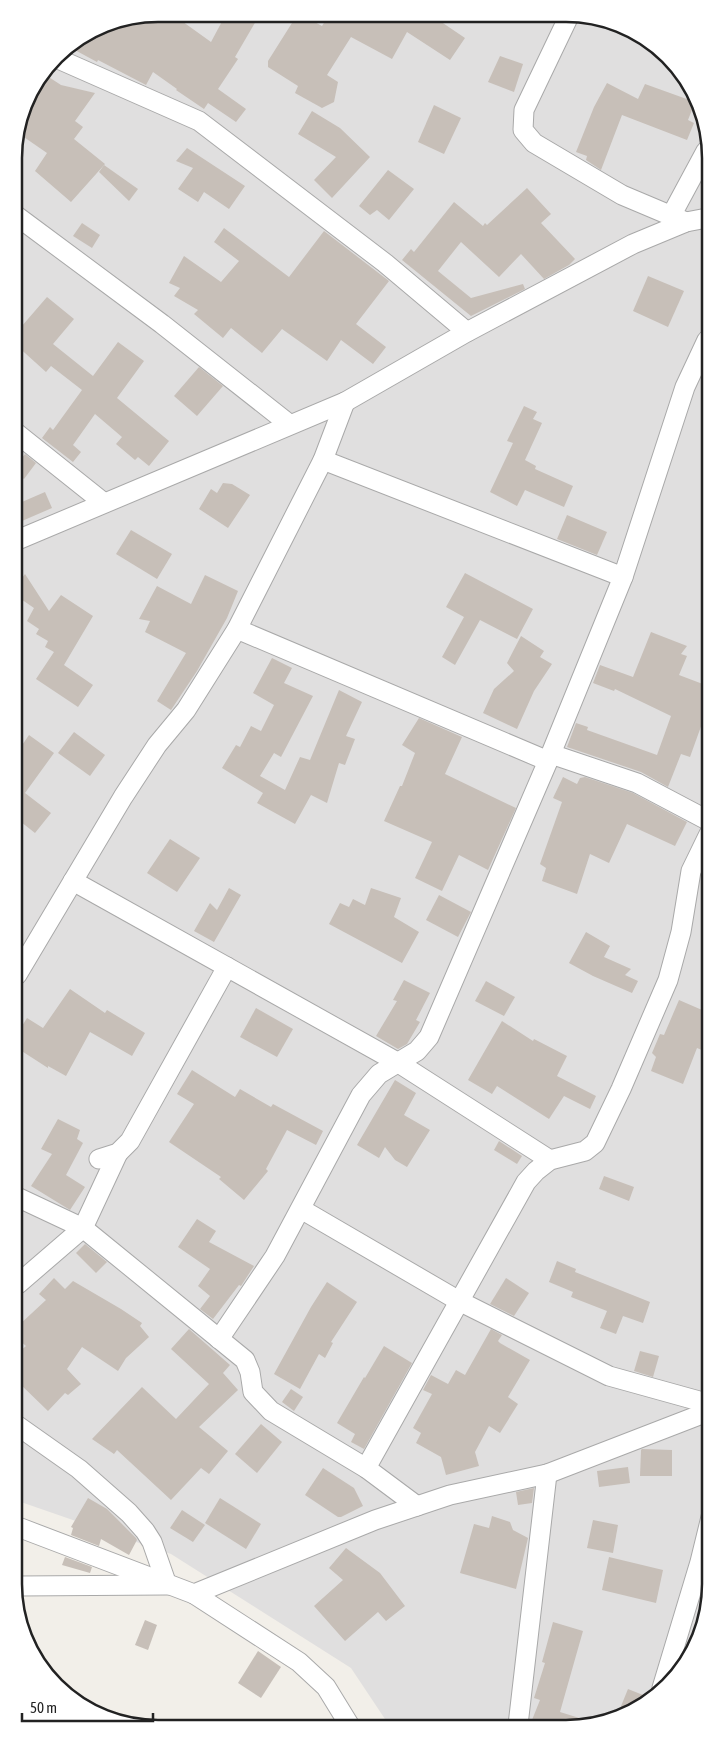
<svg xmlns="http://www.w3.org/2000/svg" width="725" height="1743" font-family="'Asap Condensed',sans-serif">
<style>
.residential{fill:#e0dfdf}
.building{fill:#c7bfb8}
.lines{fill:none;stroke-linecap:round;stroke-linejoin:round}
.minor-casing{stroke:#a9a9a9;stroke-width:21}
.minor{stroke:#fff;stroke-width:19}
.rim{fill:none;stroke:#222;stroke-width:2.5}
</style>
<rect width="100%" height="100%" fill="#f2efe9"/>
<!-- residential -->
<polygon class="residential" points="159,14 594,16 669,56 706,121 711,1594 700,1640 676,1680 604,1724 389,1725 351,1668 171,1554 18,1501 14,149 29,94 63,50 103,25"/>
<!-- building -->
<g class="building">
<polygon points="158,14 172,14 211,42 226,14 260,14 235,57 238,59 218,89 246,109 236,122 208,103 204,109 176,90 177,89 153,72 146,85 98,60 97,62 73,49 78,41 103,25"/>
<polygon points="297,15 302,15 322,26 329,15 431,15 465,38 450,60 407,32 392,59 351,37 327,75 338,82 334,102 322,108 295,93 298,86 268,67 268,61"/>
<polygon points="500,56 523,64 514,92 488,82"/>
<polygon points="44,74 61,85 95,93 75,121 83,127 74,139 105,164 71,202 35,171 47,153 18,133 29,94"/>
<polygon points="607,83 638,99 645,84 695,102 688,120 694,123 687,140 622,115 601,170 586,160 587,156 576,152 594,107"/>
<polygon points="434,105 461,118 444,154 418,142"/>
<polygon points="312,111 340,128 370,157 332,198 314,180 336,157 298,134"/>
<polygon points="187,148 245,186 229,209 204,192 198,202 178,189 193,168 176,161"/>
<polygon points="104,165 138,189 129,201 99,172"/>
<polygon points="388,170 414,189 389,220 377,210 370,215 359,206"/>
<polygon points="527,188 551,214 541,223 575,259 569,265 544,279 521,254 499,277 461,242 438,271 471,298 523,284 525,289 471,316 402,260 411,249 414,252 454,202 483,226 485,223 487,225"/>
<polygon points="82,223 100,235 92,248 73,236"/>
<polygon points="224,228 289,277 324,231 389,281 356,324 386,347 373,364 341,340 327,361 282,329 262,353 231,328 223,338 194,314 198,310 174,296 180,288 169,283 184,256 221,282 239,261 214,242"/>
<polygon points="648,276 684,291 668,327 633,311"/>
<polygon points="47,297 74,319 53,344 93,376 118,342 144,361 117,398 169,441 149,466 138,457 135,460 116,444 122,437 95,414 73,445 81,452 73,462 42,438 50,427 53,430 82,390 51,366 46,372 15,344 15,334"/>
<polygon points="199,367 223,386 197,416 174,396"/>
<polygon points="524,406 537,412 533,419 542,423 525,460 536,466 535,469 573,486 564,507 525,490 517,506 490,492 513,443 507,441"/>
<polygon points="25,454 36,463 24,479 15,473 15,467"/>
<polygon points="223,483 232,484 250,495 228,528 199,509 211,489 217,493"/>
<polygon points="45,492 52,508 15,524 15,505"/>
<polygon points="567,515 607,532 597,555 557,539"/>
<polygon points="131,530 172,554 157,579 116,554"/>
<polygon points="465,573 533,609 517,639 480,620 455,665 442,657 464,617 446,607"/>
<polygon points="25,574 49,611 61,595 93,616 64,665 93,685 78,707 36,679 54,652 45,647 48,641 36,634 39,629 27,621 34,608 15,595 15,588"/>
<polygon points="205,575 238,591 227,618 197,671 171,710 157,701 186,653 145,632 150,621 139,619 157,586 191,604"/>
<polygon points="651,632 687,646 681,654 687,656 679,675 708,686 708,707 690,757 681,754 668,787 641,772 567,747 576,723 588,727 587,730 657,755 671,716 615,689 614,691 593,683 600,665 633,677"/>
<polygon points="521,636 544,651 540,657 552,664 534,691 517,729 483,713 494,689 514,671 507,663"/>
<polygon points="272,658 292,668 284,683 313,696 281,757 274,753 260,776 285,790 300,757 310,760 339,690 362,702 346,736 355,739 345,765 339,763 327,803 311,795 295,824 257,803 263,793 222,768 236,745 240,747 251,726 261,731 274,705 253,693"/>
<polygon points="419,718 462,737 445,774 516,808 488,870 459,855 442,891 415,878 432,842 384,821 400,786 402,786 415,753 402,745"/>
<polygon points="74,732 105,755 90,776 58,753"/>
<polygon points="29,735 54,753 25,793 51,813 35,833 16,818 16,754"/>
<polygon points="563,777 577,784 580,778 585,777 633,793 687,822 675,846 627,824 609,863 590,854 577,894 542,881 546,868 540,864 562,802 553,798"/>
<polygon points="170,839 200,858 177,892 147,873"/>
<polygon points="229,888 241,895 214,942 194,931 210,903 217,910"/>
<polygon points="371,888 401,898 394,917 419,932 402,963 329,924 340,903 349,907 353,899 365,905"/>
<polygon points="439,895 471,912 458,937 426,920"/>
<polygon points="586,932 610,946 604,957 631,969 625,975 638,981 632,993 593,976 569,963"/>
<polygon points="404,980 430,993 416,1020 420,1022 407,1044 398,1049 376,1036 397,1001 393,1000"/>
<polygon points="486,981 515,997 504,1016 475,1001"/>
<polygon points="70,989 105,1013 107,1010 145,1033 132,1056 90,1032 66,1076 48,1066 48,1068 17,1048 17,1034 27,1018 43,1028"/>
<polygon points="679,1000 709,1013 709,1053 697,1048 683,1084 651,1071 656,1057 652,1053 660,1034 664,1035"/>
<polygon points="256,1008 293,1029 277,1057 240,1037"/>
<polygon points="502,1021 533,1041 534,1039 567,1056 557,1076 596,1096 590,1109 564,1096 549,1119 497,1086 492,1094 468,1080"/>
<polygon points="192,1070 235,1097 240,1089 271,1107 273,1104 323,1131 316,1145 287,1130 266,1169 268,1171 244,1200 219,1179 221,1177 169,1142 194,1104 177,1094"/>
<polygon points="395,1080 416,1093 404,1115 430,1130 407,1167 395,1160 385,1147 379,1158 357,1145"/>
<polygon points="58,1119 80,1130 77,1139 83,1143 66,1175 85,1187 70,1210 31,1186 52,1154 41,1149"/>
<polygon points="499,1141 522,1156 517,1164 494,1150"/>
<polygon points="604,1176 634,1187 629,1201 599,1189"/>
<polygon points="197,1219 216,1231 209,1242 254,1266 241,1286 239,1285 213,1319 200,1309 210,1296 198,1286 210,1269 178,1247"/>
<polygon points="85,1244 107,1262 96,1273 76,1253"/>
<polygon points="557,1261 576,1269 575,1272 650,1302 643,1323 623,1316 616,1334 600,1328 607,1311 571,1297 573,1292 549,1282"/>
<polygon points="54,1278 65,1289 73,1281 121,1309 142,1323 140,1326 149,1337 126,1358 118,1371 82,1347 67,1369 81,1384 68,1395 65,1393 48,1411 18,1382 18,1353 26,1346 18,1339 18,1326 46,1300 39,1294"/>
<polygon points="506,1278 529,1293 514,1316 490,1304"/>
<polygon points="327,1282 357,1302 331,1342 333,1343 325,1358 319,1354 300,1389 274,1374 311,1307"/>
<polygon points="189,1329 230,1365 223,1373 238,1390 199,1427 228,1451 209,1474 201,1468 171,1500 117,1450 114,1454 92,1439 142,1387 176,1419 209,1384 171,1349"/>
<polygon points="491,1329 502,1335 498,1341 500,1343 530,1360 508,1397 518,1404 500,1433 489,1426 475,1452 479,1466 446,1475 441,1457 416,1443 421,1433 413,1428 432,1394 423,1390 431,1375 448,1384 456,1370 465,1375"/>
<polygon points="384,1346 412,1363 364,1449 351,1442 355,1434 337,1423 364,1377 365,1378"/>
<polygon points="640,1351 659,1356 653,1377 634,1371"/>
<polygon points="291,1389 303,1397 294,1411 282,1402"/>
<polygon points="261,1424 282,1442 257,1473 235,1454"/>
<polygon points="642,1449 672,1450 672,1476 640,1476 641,1450"/>
<polygon points="628,1467 630,1483 599,1487 597,1471"/>
<polygon points="323,1468 354,1488 363,1506 341,1517 338,1517 305,1495"/>
<polygon points="534,1488 532,1503 518,1505 516,1492"/>
<polygon points="88,1498 107,1509 136,1538 137,1540 129,1555 101,1539 99,1546 71,1535 73,1528 71,1527"/>
<polygon points="220,1498 261,1524 246,1549 205,1523"/>
<polygon points="182,1510 205,1525 193,1542 170,1528"/>
<polygon points="492,1516 510,1522 513,1530 528,1538 516,1589 460,1573 474,1524 489,1528"/>
<polygon points="593,1520 618,1525 613,1553 587,1548"/>
<polygon points="346,1548 380,1573 405,1606 386,1621 378,1612 345,1641 314,1606 343,1580 329,1568"/>
<polygon points="65,1557 92,1567 90,1573 62,1565"/>
<polygon points="609,1557 663,1570 656,1603 602,1590"/>
<polygon points="145,1620 157,1625 148,1650 135,1645"/>
<polygon points="553,1622 583,1631 560,1712 589,1721 589,1724 530,1725 540,1700 534,1698 545,1663 542,1662"/>
<polygon points="258,1651 281,1667 261,1698 238,1683"/>
<polygon points="628,1689 648,1697 617,1716"/>
</g>
<g class="lines">
<!-- minor casing -->
<g class="minor-casing">
<g id="minor">
<polyline points="569,16 524,110 523,130 534,143 622,195 686,222"/>
<polyline points="56,58 199,121 385,263 467,332"/>
<polyline points="14,214 162,324 289,424"/>
<polyline points="671,216 706,151"/>
<polyline points="15,432 104,503"/>
<polyline points="323,460 623,577"/>
<polyline points="15,541 345,402 467,332 633,244 686,222 707,218"/>
<polyline points="237,629 548,761"/>
<polyline points="551,754 637,783 709,821"/>
<polyline points="73,881 397,1062 550,1160"/>
<polyline points="17,975 123,797 157,745 186,710 237,629 323,460 345,402"/>
<polyline points="99,1159 118,1153 130,1141 227,967"/>
<polyline points="17,1197 83,1228 245,1360 250,1372 253,1392 271,1411 366,1468 417,1506"/>
<polyline points="301,1209 459,1301 609,1376 710,1404"/>
<polyline points="18,1284 83,1228 118,1153"/>
<polyline points="219,1339 275,1256 361,1095 379,1074 417,1051 429,1037 548,761 623,577 685,387 707,340"/>
<polyline points="18,1426 79,1469 129,1513 145,1531 152,1542 167,1585 19,1586"/>
<polyline points="366,1468 526,1182 536,1171 550,1160 585,1151 595,1143 621,1089 668,980 681,932 691,871 709,834"/>
<polyline points="18,1527 194,1594 375,1520 450,1495 547,1474 710,1411"/>
<polyline points="194,1594 299,1662 326,1687 350,1726"/>
<polyline points="662,1688 700,1562 711,1517"/>
<polyline points="518,1725 547,1474"/>
</g>
</g>
<!-- minor -->
<use href="#minor" class="minor"/>
</g>
<!-- crop -->
<path d="M0 0H725V1743H0ZM158 22H566A136 136 0 0 1 702 158V1584A136 136 0 0 1 566 1720H158A136 136 0 0 1 22 1584V158A136 136 0 0 1 158 22Z" fill="#fff" fill-rule="evenodd"/>
<path class="rim" d="M158 22H566A136 136 0 0 1 702 158V1584A136 136 0 0 1 566 1720H158A136 136 0 0 1 22 1584V158A136 136 0 0 1 158 22Z"/>
<!-- scale -->
<path d="M22 1713v8h131v-8" fill="none" stroke="#222222" stroke-width="2.5"/>
<text x="30" y="1713" font-size="15" fill="#222222" stroke="#ffffff" stroke-width="4" paint-order="stroke">50 m</text>
</svg>
